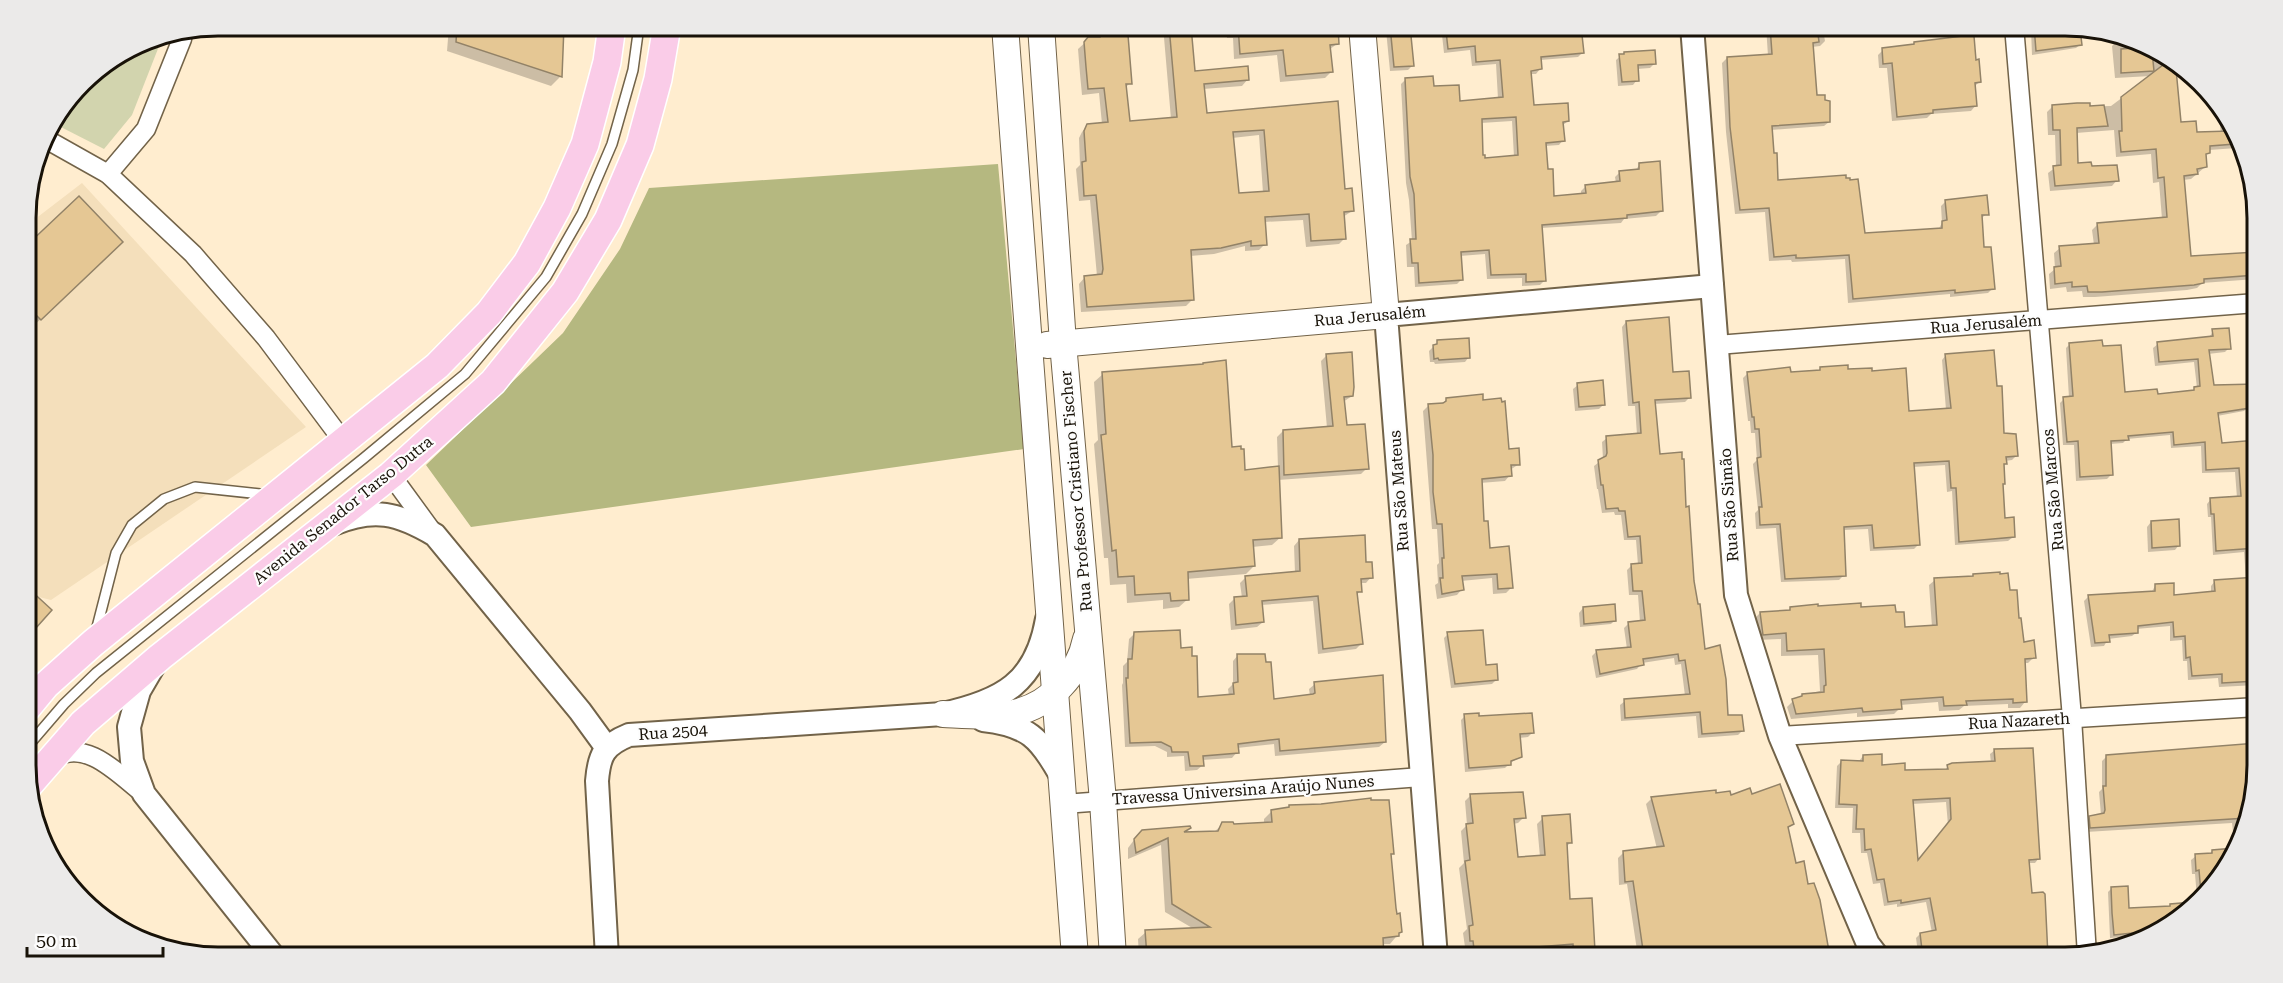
<svg xmlns="http://www.w3.org/2000/svg" width="2283" height="983" font-family="'Roboto Serif',serif">
<style>
.built{fill:#f4dfbb}
.green{fill:#d2d4ae}
.forest{fill:#b5b880}
.shadow{fill:#0003;fill-rule:evenodd}
.building{fill:#e5c794;stroke:#928267;stroke-width:1.5;fill-rule:evenodd}
.lines{fill:none;stroke-linecap:round;stroke-linejoin:round}
.service-casing{stroke:#726349;stroke-width:12}
.minor-casing{stroke:#726349;stroke-width:21}
.tertiary-casing{stroke:#726349;stroke-width:26}
.secondary-casing{stroke:#726349;stroke-width:28}
.primary-casing{stroke:#fff;stroke-width:30}
.service{stroke:#fff;stroke-width:9}
.minor{stroke:#fff;stroke-width:18}
.tertiary{stroke:#fff;stroke-width:22}
.secondary{stroke:#fff;stroke-width:26}
.primary{stroke:#facce8;stroke-width:27}
.labels{text-anchor:middle;dominant-baseline:central;stroke-width:4.5;stroke-linejoin:round;paint-order:stroke}
.street-label{font-size:16px;fill:#181208;stroke:#fdfdfd}
.rim{fill:none;stroke:#181208;stroke-width:3}
</style>
<rect width="100%" height="100%" fill="#ffedcf"/>
<!-- built -->
<polygon class="built" points="82,183 306,427 51,600 27,594 26,226"/>
<!-- green -->
<polygon class="green" points="163,36 132,115 104,149 53,123 91,74 145,40"/>
<!-- forest -->
<polygon class="forest" points="998,164 1024,449 471,527 426,465 563,333 620,249 649,188"/>
<!-- shadow -->
<g class="shadow">
<polygon points="449,26 562,26 560,77 551,86 447,51"/>
<path d="M1093 26H1120L1130 83 1125 88 1129 122 1171 119 1163 26H1327L1338 43 1329 50 1332 71 1325 78 1280 82 1277 55 1234 59 1233 38H1227L1226 32 1191 35 1194 73 1248 79 1242 86 1203 89 1205 115 1336 103 1343 191 1352 211 1343 217 1345 238 1339 244 1306 247 1303 220 1264 222 1265 244 1259 250 1245 251V246L1214 254 1190 256 1192 300 1186 306 1081 312 1079 284 1085 277 1097 276 1090 200 1079 201 1076 169 1080 165 1079 138 1082 132 1088 125 1102 124 1099 93 1082 95 1080 74 1078 49 1089 39 1094 38ZM1259 135 1263 193 1238 194 1232 138Z"/>
<polygon points="1389,26 1411,26 1413,65 1408,70 1390,71 1386,30"/>
<path d="M1441 26H1581L1583 52 1578 57 1540 60V69L1536 74H1530L1533 107 1568 121 1562 126 1563 140 1559 145 1545 146 1547 170 1553 198 1581 195V191L1586 186 1616 183 1615 177 1620 172 1635 171 1640 164 1661 211 1656 216 1624 219 1621 223 1541 228 1545 280 1540 285 1522 286V278L1487 279 1485 254 1460 256 1462 279 1457 284 1415 287 1414 267H1407L1406 245 1412 241 1409 200 1406 183 1401 84 1406 79 1432 88 1459 103 1498 99 1496 64 1472 66 1470 50 1444 53ZM1512 121 1514 157 1484 159 1482 156 1481 123Z"/>
<polygon points="1766,26 1843,26 1840,28 1823,29 1825,41 1820,46 1812,47 1816,97 1829,122 1824,126 1771,130 1777,182 1864,234 1938,230 1942,223 1941,206 1946,201 1987,214 1980,219 1983,249 1993,288 1988,293 1950,297 1950,294 1848,303 1845,259 1792,262 1791,260 1769,261 1765,212 1735,214 1726,132 1722,63 1727,58 1768,56"/>
<polygon points="2035,26 2065,26 2109,34 2080,37 2081,44 2076,48 2032,55 2031,30"/>
<polygon points="2131,39 2132,50 2150,49 2176,69 2180,123 2195,134 2221,133 2218,111 2221,108 2237,148 2209,150 2204,157 2205,167 2191,179 2183,180 2190,258 2256,253 2256,279 2202,283 2197,288 2187,290 2095,297 2083,297 2082,291 2067,292 2066,287 2050,289 2049,274 2055,269 2054,253 2060,248 2094,245 2092,230 2098,224 2162,219 2159,182 2153,183 2151,154 2116,157 2114,130 2076,133 2077,165 2090,168 2117,180 2112,186 2050,191 2048,173 2056,167 2055,135 2048,135 2047,112 2052,107 2111,106 2151,76 2115,78 2112,46 2118,40"/>
<polygon points="1914,43 1979,82 1974,87 1976,105 1971,111 1931,114 1927,118 1892,121 1887,68 1879,68 1878,55 1883,50 1911,46"/>
<polygon points="1624,53 1654,64 1650,68 1637,69 1637,80 1633,85 1618,86 1616,60"/>
<polygon points="26,248 108,255 26,333"/>
<polygon points="1626,322 1672,374 1690,397 1685,402 1654,404 1659,456 1684,508 1692,581 1704,651 1727,717 1743,730 1738,735 1698,738 1696,716 1621,721 1620,705 1625,701 1685,696 1681,664 1675,665 1674,658 1642,663 1637,669 1596,678 1592,656 1596,652 1627,649 1624,628 1629,623 1640,622 1638,595 1629,595 1627,570 1632,565 1638,565 1636,540 1624,540 1621,515 1615,515 1614,512 1602,513 1598,489 1597,489 1594,466 1603,459 1602,442 1607,438 1637,435 1635,406 1628,406 1622,327"/>
<polygon points="2213,331 2229,348 2225,352 2208,354 2213,387 2256,384 2256,406 2247,408 2244,411 2217,416 2221,445 2257,442 2257,511 2254,511 2257,539 2257,685 2219,687 2218,678 2188,680 2187,661 2183,661 2182,640 2170,641 2170,626 2136,629 2137,632 2132,636 2108,639 2104,646 2091,647 2084,601 2088,597 2151,593 2155,586 2173,597 2211,593 2211,586 2215,581 2246,579 2244,552 2213,555 2211,517 2208,517 2207,504 2211,499 2237,498 2235,472 2202,473 2201,446 2171,448 2170,435 2127,439 2123,443 2110,444 2111,475 2107,479 2076,481 2074,445 2063,445 2060,403 2064,399 2069,398 2066,348 2070,344 2124,394 2156,396 2190,392 2197,388 2194,362 2155,366 2153,348 2158,344 2209,338"/>
<polygon points="1438,342 1469,357 1465,362 1435,364 1434,362 1430,362 1429,351"/>
<polygon points="2256,349 2256,372 2255,372 2254,352"/>
<polygon points="1327,355 1352,396 1343,402 1346,427 1367,468 1361,474 1278,480 1281,537 1272,545 1252,547 1254,566 1246,574 1186,579 1188,599 1179,607 1163,609 1163,600 1127,603 1126,584 1110,585 1108,558 1104,558 1094,444 1098,440 1094,382 1103,374 1230,449 1244,472 1278,468 1277,437 1283,431 1327,428 1321,361"/>
<polygon points="1946,355 2016,456 2012,460 2005,461 2003,466 2004,483 2001,486 2004,519 2013,537 2008,541 1955,545 1952,491 1947,492 1945,465 1913,467 1919,544 1914,549 1870,551 1868,529 1843,530 1844,575 1839,580 1781,582 1776,528 1756,529 1755,513 1758,510 1753,464 1757,460 1755,433 1751,433 1750,421 1748,421 1743,378 1747,374 1817,372 1820,369 1847,371 1908,412 1946,410 1942,360"/>
<polygon points="1578,385 1604,404 1599,409 1575,411 1573,389"/>
<polygon points="1446,400 1482,401 1508,450 1519,464 1510,470 1510,475 1505,481 1480,483 1483,522 1489,550 1511,588 1506,593 1493,594 1492,578 1461,581 1462,589 1457,595 1437,599 1435,585 1438,583 1437,565 1439,563 1437,529 1432,529 1423,411 1429,405 1442,404"/>
<polygon points="2151,522 2179,545 2175,550 2148,552 2147,527"/>
<polygon points="1299,540 1364,563 1371,577 1366,583 1360,583 1360,591 1356,596 1361,644 1356,649 1318,654 1313,601 1261,605 1263,622 1257,627 1231,630 1229,604 1235,598 1242,598 1240,583 1246,577 1295,573 1294,546"/>
<polygon points="1935,580 2008,592 2022,644 2034,657 2028,663 2023,663 2025,702 2020,708 2008,708 2008,704 1964,706 1959,710 1939,711 1938,702 1900,705 1900,708 1894,714 1857,717 1857,713 1791,719 1787,707 1793,701 1803,695 1820,691 1818,655 1781,656 1781,639 1757,640 1754,619 1760,613 1787,612 1791,608 1859,609 1894,614 1903,628 1932,627 1929,585"/>
<polygon points="1583,608 1615,620 1611,624 1580,627 1579,613"/>
<polygon points="1135,633 1180,649 1196,698 1229,696 1228,689 1233,684 1233,661 1238,655 1272,700 1310,696 1309,689 1315,684 1385,742 1379,747 1275,756 1274,744 1237,748 1237,752 1232,758 1202,760 1203,765 1197,770 1185,771 1184,756 1167,757 1167,752 1155,746 1125,747 1122,685 1123,683 1123,666 1127,662 1129,639"/>
<polygon points="1448,634 1497,679 1492,684 1451,688 1444,638"/>
<polygon points="1465,716 1478,717 1532,733 1528,737 1519,738 1521,757 1510,763 1505,768 1465,772 1461,720"/>
<polygon points="2257,744 2257,765 2243,838 2235,849 2232,823 2086,832 2086,821 2090,817 2101,815 2099,792 2102,789 2102,761 2107,756 2233,748"/>
<path d="M1995 750 2039 858 2035 863H2028L2030 895H2044L2046 957H1926L1925 953H1918L1916 938 1920 934 1932 933 1926 902 1897 907V904L1884 906 1880 883 1873 884 1867 853H1861L1860 833H1852L1853 808H1835L1837 766 1842 761H1859L1863 756 1881 767 1904 772 1944 771 1948 766 1991 763 1990 754ZM1946 802 1948 825 1917 863 1912 804Z"/>
<polygon points="1471,795 1524,817 1518,823 1513,824 1516,859 1540,857 1537,824 1543,818 1571,842 1566,847 1569,901 1593,950 1589,957 1568,957 1568,949 1533,952 1533,957 1469,957 1468,946 1465,947 1463,933 1467,929 1459,868 1464,863 1461,831 1467,825 1465,801"/>
<polygon points="1715,795 1751,795 1793,824 1787,829 1795,864 1807,886 1831,957 1638,957 1627,884 1619,885 1618,858 1624,852 1657,849 1646,804 1652,798"/>
<polygon points="1272,811 1392,853 1389,856 1394,909 1400,932 1390,944 1382,944 1383,957 1139,957 1138,939 1146,932 1194,929 1165,912 1161,845 1128,859 1128,848 1134,840 1189,828 1183,833 1214,832 1223,824 1234,826 1264,824 1264,819"/>
<polygon points="2234,849 2197,898 2195,874 2192,874 2191,860 2196,856 2209,855 2212,851"/>
<polygon points="2112,888 2128,910 2150,935 2110,938 2108,892"/>
</g>
<!-- building -->
<g class="building">
<polygon points="457,26 564,26 562,77 456,42"/>
<path d="M1099 26H1121L1122 35H1128L1132 84H1126L1130 121 1177 117 1169 26H1191L1195 71 1248 66 1249 80 1204 84 1207 113 1338 101 1345 189 1352 188 1354 211 1344 212 1346 239 1311 241 1309 214 1265 217 1267 245 1251 246V241L1221 248 1191 250 1194 300 1087 307 1084 276 1102 274 1103 269 1096 195 1084 196 1082 162 1086 161 1084 131 1087 124 1108 122 1104 88 1088 89 1086 67 1084 42 1088 37H1100ZM1264 130 1269 191 1239 193 1233 132Z"/>
<polygon points="1238,26 1299,26 1299,28 1338,26 1339,44 1330,45 1333,72 1286,76 1283,50 1240,54"/>
<polygon points="1390,26 1410,26 1414,66 1394,67"/>
<path d="M1454 26H1525L1526 36 1565 33 1564 26H1581L1584 53 1541 57 1542 69 1531 71 1534 105 1568 103 1569 121 1563 122 1565 141 1546 143 1548 169H1553L1554 196 1586 193 1585 185 1620 181 1619 171 1639 169V163L1660 161 1663 211 1627 215V218L1542 225 1546 281 1526 282V274L1491 275 1489 250 1461 252 1463 280 1419 283 1418 263H1412L1410 239H1416L1414 194 1410 177 1405 78 1433 76 1434 86 1459 85 1460 101 1503 97 1500 60 1476 62 1475 46 1448 49 1446 31 1454 30ZM1516 117 1518 155 1485 158V155H1483L1482 119Z"/>
<polygon points="1770,26 1817,26 1819,42 1813,43 1817,95 1825,95 1825,100 1830,101 1830,122 1772,126 1774,153 1777,153 1778,180 1846,175 1846,178 1850,178 1850,180 1858,179 1865,233 1942,228 1942,221 1947,220 1945,200 1987,195 1989,215 1982,215 1984,247 1991,247 1995,289 1955,293 1955,290 1853,299 1849,255 1802,258 1796,258 1796,255 1774,257 1769,208 1740,210 1730,127 1727,57 1772,54"/>
<polygon points="2034,26 2065,26 2080,29 2082,45 2036,51"/>
<polygon points="1971,35 1974,36 1976,60 1979,59 1981,82 1975,83 1977,106 1933,110 1933,113 1897,117 1892,63 1883,64 1882,48 1914,44 1914,42"/>
<polygon points="2148,47 2152,51 2154,71 2121,73 2121,49"/>
<polygon points="1655,50 1656,64 1638,65 1639,81 1622,82 1619,54 1624,54 1624,52"/>
<polygon points="2167,62 2176,69 2181,122 2196,121 2197,132 2230,131 2235,144 2210,146 2210,153 2206,154 2207,167 2197,169 2198,174 2184,176 2191,256 2256,252 2256,275 2204,279 2204,283 2194,285 2102,292 2088,292 2087,286 2072,287 2072,282 2055,284 2054,267 2061,266 2059,246 2099,243 2097,223 2167,217 2164,177 2158,178 2156,149 2121,152 2119,131 2122,131 2121,97"/>
<polygon points="2077,103 2090,103 2090,106 2104,105 2108,126 2077,128 2078,163 2091,162 2092,166 2117,165 2119,181 2055,186 2053,166 2061,165 2060,130 2053,130 2052,105"/>
<polygon points="79,196 123,242 41,320 26,305 26,246"/>
<polygon points="1669,317 1673,372 1689,371 1691,398 1655,400 1660,454 1682,452 1682,459 1684,459 1686,507 1689,506 1694,581 1698,604 1700,604 1705,649 1720,645 1726,679 1728,715 1742,715 1744,731 1702,734 1700,712 1625,718 1624,699 1690,694 1685,660 1679,661 1678,654 1643,659 1644,665 1600,674 1596,650 1631,647 1628,622 1645,620 1642,591 1633,591 1631,564 1642,563 1640,536 1628,537 1625,511 1619,511 1618,508 1606,509 1603,485 1601,485 1598,460 1606,456 1607,453 1606,436 1641,433 1639,402 1633,403 1626,321"/>
<polygon points="2229,328 2231,349 2209,350 2214,385 2256,384 2256,405 2250,405 2250,408 2218,413 2222,443 2257,440 2257,507 2255,507 2257,548 2216,551 2214,514 2211,514 2210,498 2241,496 2239,468 2206,470 2205,442 2174,445 2173,432 2128,436 2129,440 2111,441 2113,475 2080,477 2078,441 2067,442 2063,397 2073,396 2069,343 2102,340 2103,346 2121,345 2125,392 2157,389 2158,394 2194,390 2194,387 2200,386 2198,359 2159,362 2157,342 2213,336 2212,329"/>
<polygon points="1469,338 1470,358 1439,360 1438,358 1434,359 1433,345 1437,344 1437,340"/>
<polygon points="1994,350 1997,386 2002,386 2004,433 2016,434 2018,456 2006,457 2007,464 2004,464 2005,484 2003,484 2005,518 2014,517 2015,537 1959,542 1956,488 1951,488 1949,461 1914,463 1920,545 1874,548 1872,525 1844,527 1846,576 1785,579 1780,524 1760,525 1759,507 1762,507 1757,458 1761,457 1759,429 1755,429 1754,417 1752,417 1747,372 1790,367 1791,372 1820,370 1820,367 1848,365 1848,369 1872,368 1872,371 1906,368 1909,411 1951,408 1945,354"/>
<polygon points="1352,352 1354,387 1353,396 1344,397 1347,425 1365,424 1369,469 1284,475 1283,430 1333,426 1326,354"/>
<polygon points="1226,360 1232,447 1241,446 1241,449 1244,449 1245,470 1279,466 1282,538 1253,540 1255,566 1188,572 1189,600 1171,601 1170,593 1135,595 1134,576 1118,577 1116,550 1112,551 1101,435 1106,434 1102,372 1203,364 1203,363"/>
<polygon points="1603,380 1605,405 1579,407 1577,383"/>
<polygon points="1483,394 1483,400 1501,398 1502,402 1505,401 1509,449 1519,448 1520,465 1511,465 1512,476 1482,479 1484,521 1488,521 1490,548 1509,546 1513,588 1498,589 1497,574 1462,576 1464,590 1442,594 1440,578 1443,578 1442,558 1444,558 1442,524 1437,524 1433,492 1433,455 1428,404 1443,403 1446,401 1446,398"/>
<polygon points="2179,519 2180,546 2152,548 2151,521"/>
<polygon points="1365,535 1366,562 1372,562 1373,578 1361,579 1362,592 1357,592 1363,644 1323,649 1318,596 1262,601 1264,622 1236,625 1234,597 1247,596 1245,576 1300,571 1299,539"/>
<polygon points="2000,572 2000,574 2008,573 2010,590 2017,590 2019,618 2021,618 2024,642 2034,640 2036,658 2025,659 2027,702 2013,703 2013,699 1966,701 1967,705 1944,706 1943,697 1901,700 1902,709 1863,712 1862,708 1796,714 1792,699 1802,696 1802,694 1824,692 1824,686 1826,685 1824,649 1787,651 1786,633 1763,635 1760,612 1790,610 1790,607 1818,604 1818,606 1861,603 1861,607 1895,605 1896,612 1904,612 1905,627 1937,625 1934,578 1973,576 1973,574"/>
<polygon points="2257,577 2257,681 2222,683 2222,674 2192,676 2190,657 2186,658 2185,636 2174,637 2173,622 2138,626 2138,633 2109,635 2110,642 2095,643 2088,595 2155,591 2155,584 2174,583 2174,595 2215,591 2214,580"/>
<polygon points="27,587 52,610 27,638"/>
<polygon points="1615,604 1616,621 1584,624 1583,607"/>
<polygon points="1180,630 1181,648 1192,647 1192,656 1197,656 1198,697 1234,694 1233,683 1238,682 1237,654 1265,654 1266,662 1271,662 1274,699 1313,694 1315,693 1314,682 1383,675 1386,742 1280,751 1279,739 1238,744 1239,753 1203,756 1204,766 1190,766 1188,752 1172,752 1171,747 1161,742 1130,743 1126,678 1128,678 1128,659 1132,659 1134,632"/>
<polygon points="1483,630 1486,665 1497,664 1498,680 1455,684 1447,632"/>
<polygon points="1479,713 1479,716 1532,713 1534,733 1520,734 1522,757 1511,761 1511,765 1469,768 1464,714"/>
<polygon points="2257,743 2258,765 2247,818 2090,828 2089,816 2104,813 2105,810 2103,786 2106,786 2106,755"/>
<path d="M2033 748 2040 859 2029 860 2032 893 2043 892 2045 894 2048 957H1935L1934 949 1922 950 1920 933 1936 930 1930 898 1901 903V900L1888 902 1884 879 1877 880 1871 849 1865 850 1864 829H1856L1857 805 1839 804 1841 760 1863 761V755L1882 754V765L1905 763V770L1948 769 1947 765 1952 763 1995 761 1994 749ZM1950 798 1951 819 1918 860 1913 800Z"/>
<polygon points="1780,784 1794,824 1788,827 1796,863 1804,861 1808,884 1814,883 1820,900 1830,957 1644,957 1633,881 1625,882 1623,851 1664,846 1651,797 1716,790 1716,793 1730,791 1731,795 1750,788 1752,794"/>
<polygon points="1523,792 1526,818 1514,819 1518,857 1545,855 1542,816 1570,814 1572,843 1567,843 1570,899 1592,898 1595,951 1590,951 1590,957 1574,957 1573,944 1485,951 1485,948 1474,949 1473,941 1470,941 1469,926 1473,925 1465,861 1470,860 1466,824 1473,823 1470,794"/>
<polygon points="1371,798 1371,800 1389,800 1394,854 1391,854 1396,908 1397,914 1400,913 1402,932 1399,933 1399,936 1383,938 1384,957 1306,957 1305,947 1270,950 1271,957 1147,957 1145,930 1210,927 1172,904 1168,838 1136,853 1134,839 1142,830 1190,826 1191,828 1184,832 1218,831 1222,822 1233,822 1234,824 1272,822 1271,810 1289,807 1289,805 1321,804"/>
<polygon points="2236,848 2212,878 2201,893 2199,870 2196,871 2195,854 2212,853 2212,850"/>
<polygon points="2128,886 2129,908 2170,906 2170,904 2194,902 2182,918 2133,944 2132,933 2114,935 2112,913 2111,887"/>
</g>
<g class="lines">
<!-- service casing -->
<g class="service-casing">
<g id="service">
<polyline points="96,631 116,553 132,525 164,499 195,487 269,495"/>
<polyline points="27,747 64,704 96,673 364,458 465,374 546,277 582,214 612,144 633,70 639,26"/>
</g>
</g>
<!-- minor casing -->
<g class="minor-casing">
<g id="minor">
<polyline points="2014,26 2072,718 2087,955"/>
<polyline points="44,138 108,174 193,254 266,338 343,441"/>
<polyline points="108,174 146,129 182,39 183,33"/>
<polyline points="1717,345 2256,303"/>
<polyline points="391,475 434,534"/>
<polyline points="1780,736 2257,707"/>
<path d="M54 758C87 738 119 775 144 794"/>
<polyline points="1064,804 1421,777"/>
</g>
</g>
<!-- tertiary casing -->
<g class="tertiary-casing">
<g id="tertiary">
<polyline points="1692,26 1736,595 1780,736 1868,944 1878,957"/>
<path d="M333 524C374 507 398 513 435 535L580 711 607 748"/>
<polyline points="153,667 139,691 129,727 132,761 144,794 274,957"/>
<path d="M983 720C1028 725 1040 738 1061 776"/>
<path d="M607 957 597 781C599 755 604 745 629 735L943 714C1002 701 1036 683 1047 619"/>
<polyline points="1436,957 1386,315 1712,286"/>
</g>
</g>
<!-- secondary casing -->
<g class="secondary-casing">
<g id="secondary">
<polyline points="1005,26 1075,957"/>
<polyline points="1041,26 1063,343 1103,801 1113,957"/>
<polyline points="1047,345 1386,315 1362,26"/>
<path d="M943 714C967 715 991 717 1014 713 1050 705 1079 674 1086 639"/>
</g>
</g>
<!-- primary casing -->
<g class="primary-casing">
<g id="primary">
<polyline points="27,708 46,685 93,643 437,366 489,313 527,263 557,208 585,144 607,62 612,26"/>
<polyline points="27,787 83,723 160,657 391,475 493,382 565,292 608,220 640,145 658,79 667,26"/>
</g>
</g>
<!-- service -->
<use href="#service" class="service"/>
<!-- minor -->
<use href="#minor" class="minor"/>
<!-- tertiary -->
<use href="#tertiary" class="tertiary"/>
<!-- secondary -->
<use href="#secondary" class="secondary"/>
<!-- primary -->
<use href="#primary" class="primary"/>
</g>
<g class="labels">
<!-- street labels -->
<g class="street-label">
<text transform="translate(1370 316) rotate(-5)">Rua Jerusalém</text>
<text transform="translate(1986 324) rotate(-4)">Rua Jerusalém</text>
<text transform="translate(2053 490) rotate(-95)">Rua São Marcos</text>
<text transform="translate(1076 491) rotate(-95)">Rua Professor Cristiano Fischer</text>
<text transform="translate(1399 491) rotate(-94)">Rua São Mateus</text>
<text transform="translate(1729 505) rotate(-94)">Rua São Simão</text>
<text transform="translate(343 510) rotate(-39)">Avenida Senador Tarso Dutra</text>
<text transform="translate(2019 721) rotate(-3)">Rua Nazareth</text>
<text transform="translate(673 732) rotate(-4)">Rua 2504</text>
<text transform="translate(1243 790) rotate(-4)">Travessa Universina Araújo Nunes</text>
</g>
</g>
<!-- crop -->
<path d="M0 0H2283V983H0ZM218 36H2065A182 182 0 0 1 2247 218V765A182 182 0 0 1 2065 947H218A182 182 0 0 1 36 765V218A182 182 0 0 1 218 36Z" fill="#ebeae9" fill-rule="evenodd"/>
<path class="rim" d="M218 36H2065A182 182 0 0 1 2247 218V765A182 182 0 0 1 2065 947H218A182 182 0 0 1 36 765V218A182 182 0 0 1 218 36Z"/>
<!-- scale -->
<path d="M27 947v9h136v-9" fill="none" stroke="#181208" stroke-width="3"/>
<text x="36" y="947" font-size="18" fill="#181208" stroke="#fdfdfd" stroke-width="4.5" paint-order="stroke">50 m</text>
</svg>
